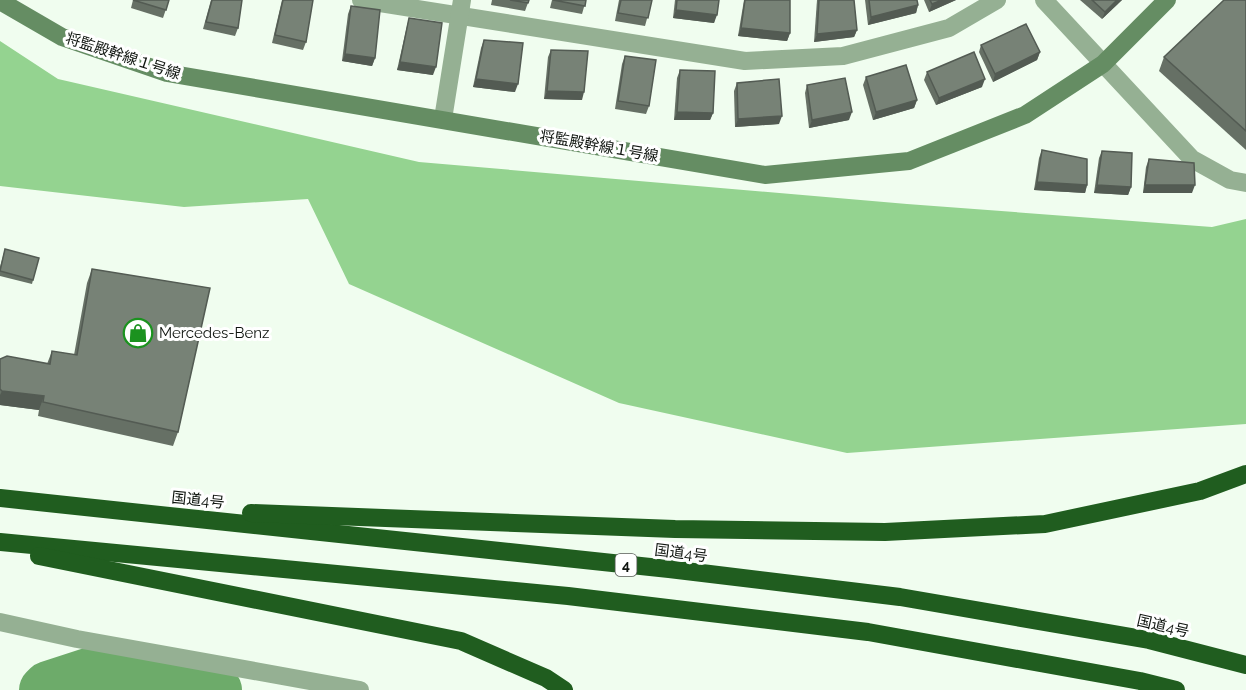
<svg xmlns="http://www.w3.org/2000/svg" width="1246" height="690" font-family="Raleway,'Noto Sans JP',sans-serif">
<style>
.forest{fill:#94d390}
.lines{fill:none;stroke-linecap:round;stroke-linejoin:round}
.river{stroke:#6dab6a;stroke-width:50}
.street{stroke:#95b093;stroke-width:18}
.secondary{stroke:#658d63;stroke-width:18}
.highway{stroke:#205d1f;stroke-width:18}
.wall{fill:#667065}
.shaded-wall{fill:#535b53}
.building{fill:#778276;stroke:#535b53;stroke-width:1.5}
.labels{text-anchor:middle;dominant-baseline:central;stroke-width:6;stroke-linejoin:round;paint-order:stroke}
.shield{fill:#fff;stroke:#575a57;stroke-width:1.5}
.shield-label{font-size:14px;font-weight:bold;fill:#0f140f}
.street-label{font-size:15px;fill:#0f140f;stroke:#fff}
.poi-label{font-size:15px;fill:#0f140f;stroke:#fff;text-anchor:start}
</style>
<rect width="100%" height="100%" fill="#f0fdef"/>
<!-- forest -->
<polygon class="forest" points="0,41 58,79 419,162 907,204 1212,227 1246,219 1246,424 847,453 619,403 349,284 308,199 184,207 0,186"/>
<g class="lines">
<!-- river -->
<polyline class="river" points="44,690 48,686 88,673 119,672 217,690"/>
<!-- street -->
<g class="street">
<polyline points="361,0 745,61 843,56 949,28 997,0"/>
<polyline points="1044,0 1192,159 1230,180 1246,183"/>
<polyline points="443,119 462,0"/>
<polyline points="0,622 77,639 360,690"/>
</g>
<!-- secondary -->
<polyline class="secondary" points="0,1 62,37 167,73 765,175 909,161 1025,115 1103,64 1167,0"/>
<!-- highway -->
<g class="highway">
<polyline points="0,498 669,569 900,597 1149,640 1246,665"/>
<polyline points="251,513 675,529 885,532 1045,524 1200,491 1246,474"/>
<polyline points="0,542 568,596 868,632 1140,681 1176,690"/>
<polyline points="39,556 461,641 546,678 564,690"/>
</g>
</g>
<!-- wall -->
<g class="wall">
<polygon points="133,0 169,0 163,18 131,8"/>
<polygon points="211,0 242,0 238,28 235,36 203,29"/>
<polygon points="282,0 313,0 306,42 303,50 272,43"/>
<polygon points="492,0 529,0 525,11 491,5"/>
<polygon points="552,0 586,0 582,14 550,8"/>
<polygon points="619,0 652,0 645,26 615,21"/>
<polygon points="675,0 719,0 714,23 673,18"/>
<polygon points="744,0 790,0 790,33 787,41 738,36"/>
<polygon points="817,0 854,0 857,30 854,37 814,42"/>
<polygon points="865,0 917,0 918,5 916,13 868,25"/>
<polygon points="924,0 956,0 929,12"/>
<polygon points="1080,0 1122,0 1102,19"/>
<polygon points="1246,0 1246,150 1159,71 1164,57"/>
<polygon points="351,6 375,58 372,66 342,61 348,14"/>
<polygon points="409,18 433,75 397,70 407,26"/>
<polygon points="484,40 515,92 473,87 481,48"/>
<polygon points="981,45 1040,52 1037,60 993,82 979,52"/>
<polygon points="551,50 582,100 544,99 548,57"/>
<polygon points="625,56 649,106 646,114 615,109 622,64"/>
<polygon points="680,70 713,113 710,120 674,120 677,78"/>
<polygon points="927,72 982,87 936,105 924,80"/>
<polygon points="866,77 917,100 914,108 873,120 863,85"/>
<polygon points="737,83 779,124 735,127 734,91"/>
<polygon points="807,85 849,120 809,128 805,93"/>
<polygon points="1042,150 1087,185 1085,193 1034,190 1039,158"/>
<polygon points="1102,151 1131,187 1128,195 1094,193 1099,158"/>
<polygon points="1149,159 1192,193 1143,193 1146,167"/>
<polygon points="5,249 33,280 32,284 0,276 0,267"/>
<polygon points="92,269 178,432 173,446 38,416 39,410 0,405 0,359 47,364 52,351 74,355 87,283"/>
</g>
<!-- shaded-wall -->
<g class="shaded-wall">
<polygon points="942,0 956,0 929,12 932,4"/>
<polygon points="1117,0 1122,0 1102,19 1105,12"/>
<polygon points="918,5 916,13 868,25 871,17"/>
<polygon points="676,10 717,15 714,23 673,18"/>
<polygon points="741,28 790,33 787,41 738,36"/>
<polygon points="857,30 854,37 814,42 817,34"/>
<polygon points="1040,52 1037,60 993,82 995,74"/>
<polygon points="345,54 375,58 372,66 342,61"/>
<polygon points="400,62 436,67 433,75 397,70"/>
<polygon points="476,79 518,84 515,92 473,87"/>
<polygon points="985,79 982,87 936,105 939,98"/>
<polygon points="547,91 584,92 582,100 544,99"/>
<polygon points="917,100 914,108 873,120 876,112"/>
<polygon points="677,112 713,113 710,120 674,120"/>
<polygon points="852,112 849,120 809,128 812,120"/>
<polygon points="782,116 779,124 735,127 738,119"/>
<polygon points="1037,182 1087,185 1085,193 1034,190"/>
<polygon points="1097,185 1131,187 1128,195 1094,193"/>
<polygon points="1145,185 1195,185 1192,193 1143,193"/>
<polygon points="2,391 44,396 39,410 0,405 0,395"/>
</g>
<!-- building -->
<g class="building">
<polygon points="133,0 169,0 166,10"/>
<polygon points="212,0 242,0 238,28 206,22"/>
<polygon points="283,0 313,0 306,42 275,35"/>
<polygon points="510,0 529,0 528,3"/>
<polygon points="553,0 586,0 585,6"/>
<polygon points="621,0 652,0 648,18 618,13"/>
<polygon points="677,0 719,0 717,15 676,10"/>
<polygon points="745,0 790,0 790,33 741,28"/>
<polygon points="819,0 854,0 857,30 817,34"/>
<polygon points="869,0 917,0 918,5 871,17"/>
<polygon points="930,0 942,0 932,4"/>
<polygon points="1092,0 1117,0 1105,12"/>
<polygon points="1224,0 1246,0 1246,131 1164,57"/>
<polygon points="351,6 380,10 375,58 345,54"/>
<polygon points="409,18 442,23 436,67 400,62"/>
<polygon points="1026,24 1040,52 995,74 981,45"/>
<polygon points="484,40 523,43 518,84 476,79"/>
<polygon points="551,50 588,51 584,92 547,91"/>
<polygon points="974,52 985,79 939,98 927,72"/>
<polygon points="625,56 656,60 649,106 618,101"/>
<polygon points="906,65 917,100 876,112 866,77"/>
<polygon points="680,70 715,71 713,113 677,112"/>
<polygon points="845,78 852,112 812,120 807,85"/>
<polygon points="779,79 782,116 738,119 737,83"/>
<polygon points="1042,150 1087,159 1087,185 1037,182"/>
<polygon points="1102,151 1132,153 1131,187 1097,185"/>
<polygon points="1149,159 1194,163 1195,185 1145,185"/>
<polygon points="5,249 39,258 33,280 0,271"/>
<polygon points="92,269 210,288 178,432 43,402 44,396 2,391 0,389 0,359 7,356 50,364 52,351 77,355"/>
</g>
<!-- icons -->
<defs>
<g id="shop-ring" transform="scale(1.5)"><circle r="9.5" fill="#fff" stroke="#1b921f" stroke-width="1.5"/><path d="M-5-2.5h2.3a2.7 3.5 0 0 1 5.4 0H5L5.5 6h-11ZM-1.5-2.5h3a1.5 2.3 0 0 0-3 0Z" fill="#1b921f"/></g>
</defs>
<g fill-rule="evenodd">
<use href="#shop-ring" x="138" y="333"/>
</g>
<g class="labels">
<!-- shield labels -->
<rect class="shield" x="615.5" y="554" width="21" height="22" rx="4.5"/>
<g class="shield-label">
<text x="626" y="565">4</text>
</g>
<!-- street labels -->
<g class="street-label">
<text transform="translate(123 56) rotate(18)">将監殿幹線１号線</text>
<text transform="translate(599 146) rotate(10)">将監殿幹線１号線</text>
<text transform="translate(198 500) rotate(6)">国道4号</text>
<text transform="translate(681 553) rotate(7)">国道4号</text>
<text transform="translate(1163 626) rotate(13)">国道4号</text>
</g>
<!-- poi labels -->
<g class="poi-label">
<text x="159" y="333">Mercedes-Benz</text>
</g>
</g>
</svg>
